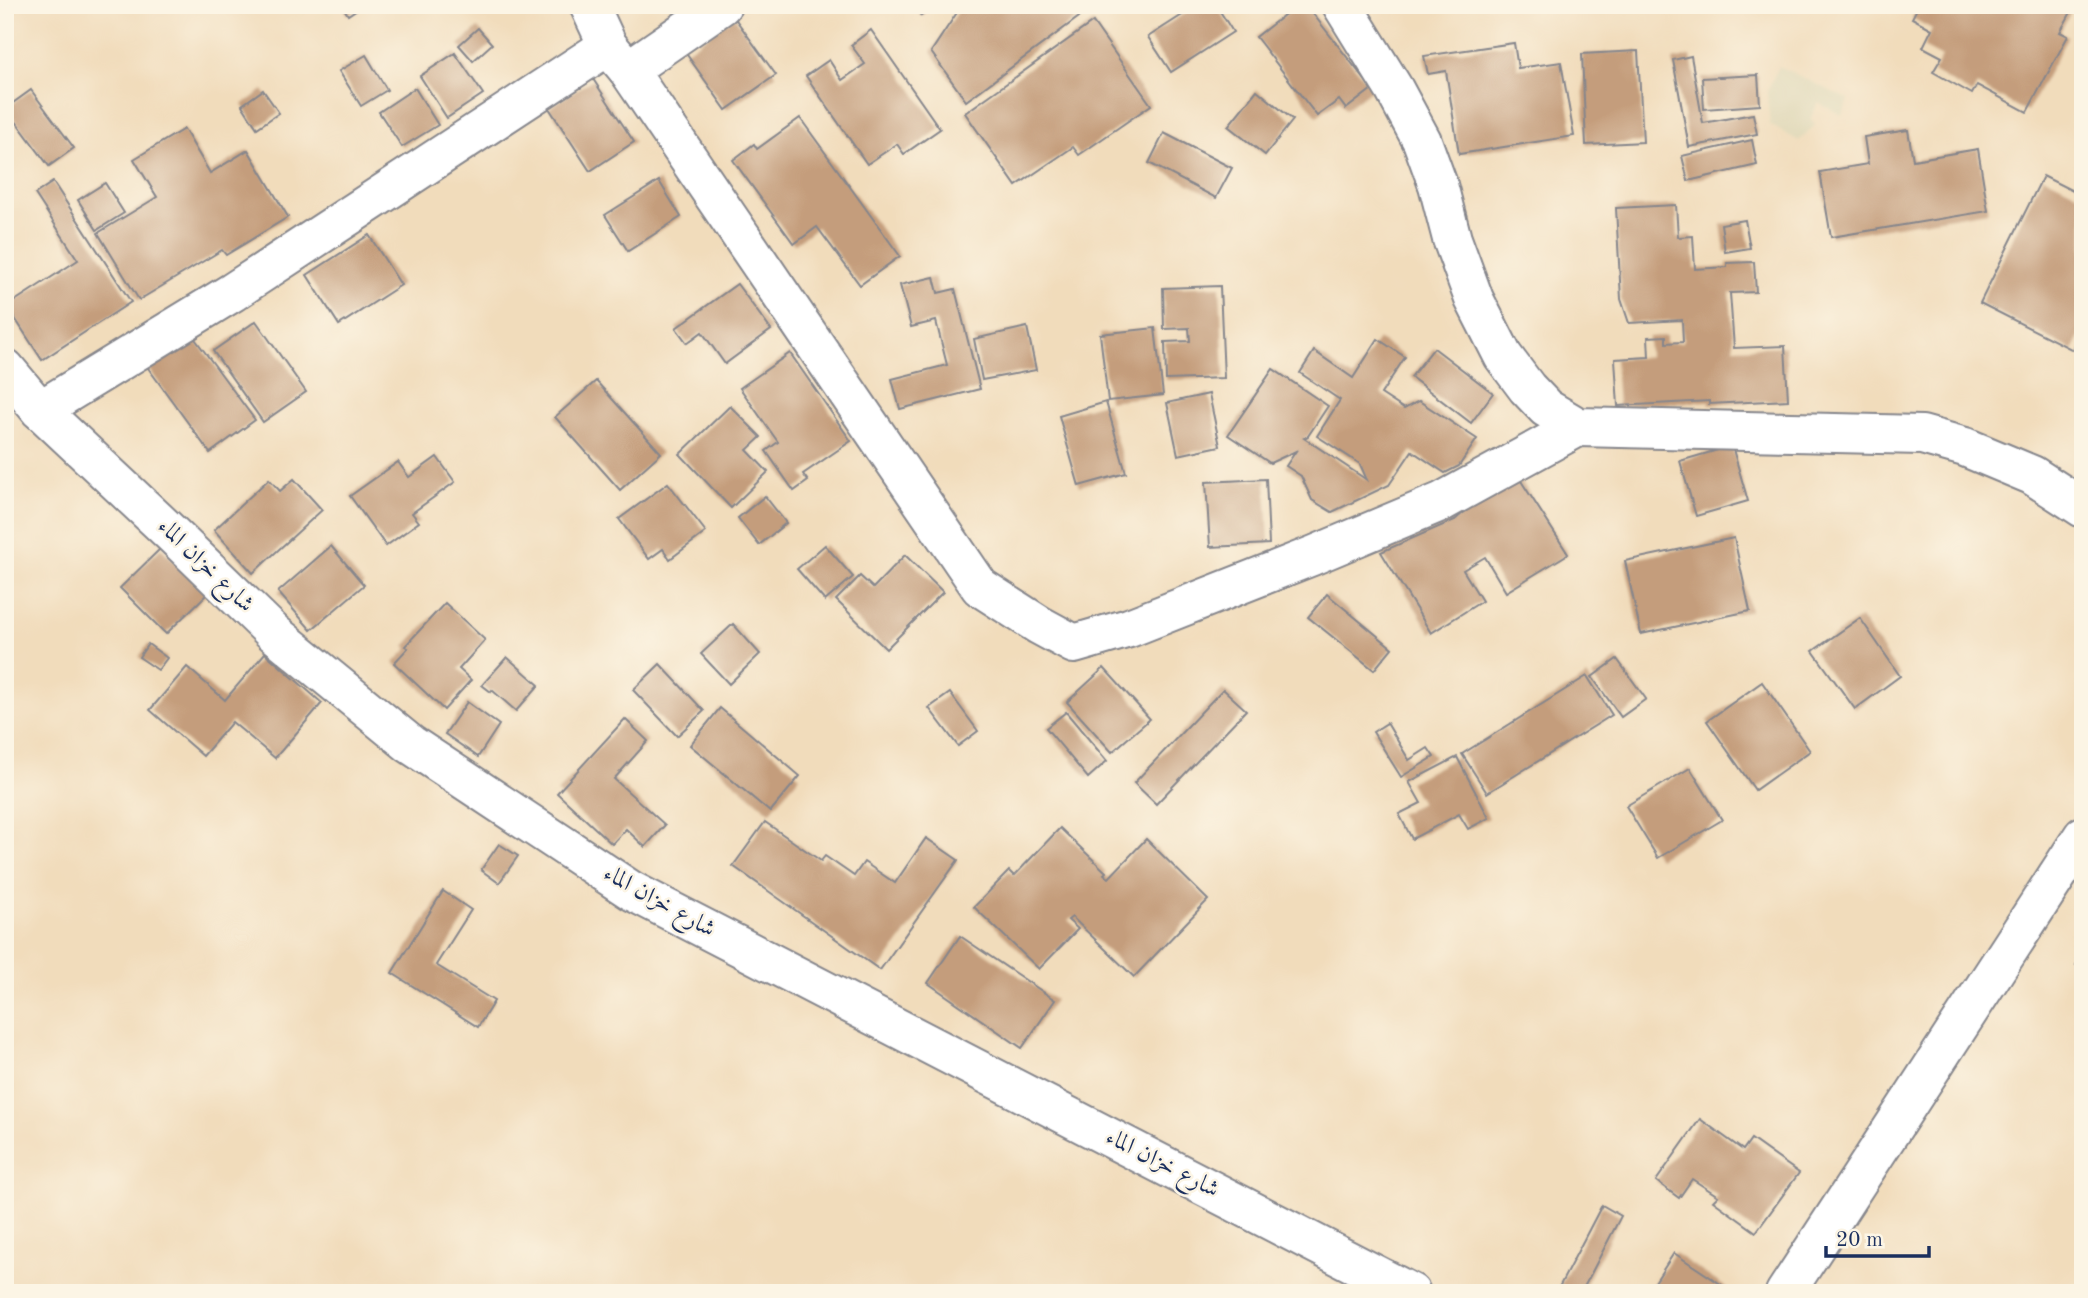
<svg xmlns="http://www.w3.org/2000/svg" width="2088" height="1298" font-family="'Old Standard TT',Amiri,serif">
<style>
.built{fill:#e0d8b8}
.building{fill:#c49d7c}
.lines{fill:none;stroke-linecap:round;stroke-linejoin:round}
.minor-casing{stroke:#86868c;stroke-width:42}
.minor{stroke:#fff;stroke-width:38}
.labels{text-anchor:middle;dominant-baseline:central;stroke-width:5;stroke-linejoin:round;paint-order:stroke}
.street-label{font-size:24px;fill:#1b2f5e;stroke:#fcf5e5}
</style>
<rect width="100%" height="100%" fill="#fcf5e5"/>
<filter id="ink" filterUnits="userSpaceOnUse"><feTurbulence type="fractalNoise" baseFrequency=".0143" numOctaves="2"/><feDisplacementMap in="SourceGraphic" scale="14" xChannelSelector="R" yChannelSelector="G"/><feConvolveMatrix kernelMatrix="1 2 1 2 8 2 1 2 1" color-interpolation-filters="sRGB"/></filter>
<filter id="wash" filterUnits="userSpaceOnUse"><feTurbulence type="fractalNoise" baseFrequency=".00686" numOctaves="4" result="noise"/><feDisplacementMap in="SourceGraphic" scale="28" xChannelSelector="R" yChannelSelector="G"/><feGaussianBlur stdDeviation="1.57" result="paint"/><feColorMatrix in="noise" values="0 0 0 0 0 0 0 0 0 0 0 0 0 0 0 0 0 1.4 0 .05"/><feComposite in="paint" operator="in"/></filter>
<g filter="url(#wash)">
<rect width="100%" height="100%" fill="#f1dcbb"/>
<!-- built -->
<polygon class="built" points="1779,66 1849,100 1842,115 1818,103 1810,119 1815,125 1799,141 1770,125 1767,91"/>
<g id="blocks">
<!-- building -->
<g class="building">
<polygon points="342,5 363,5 348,15"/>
<polygon points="914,5 936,5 921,16"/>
<polygon points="962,5 1088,5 1079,17 966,101 931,52"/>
<polygon points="1198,5 1216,5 1233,32 1171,72 1148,37"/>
<polygon points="1297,5 1306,5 1372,89 1346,109 1339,100 1317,116 1256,37"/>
<polygon points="1919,5 2075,5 2060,32 2068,36 2027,112 1977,85 1972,94 1933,72 1942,57 1923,47 1932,29 1912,18"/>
<polygon points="734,17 776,75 726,110 685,52"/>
<polygon points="1093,22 1151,105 1079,155 1073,147 1016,186 965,113"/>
<polygon points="478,28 492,44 473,61 459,45"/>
<polygon points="871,30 940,129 904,154 897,144 867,164 806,76 829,60 842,80 865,64 851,45"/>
<polygon points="1514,43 1518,68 1561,62 1574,136 1459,154 1446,71 1428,74 1424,56"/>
<polygon points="1638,51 1643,142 1586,145 1582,54"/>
<polygon points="455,53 483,94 447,118 420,76"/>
<polygon points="366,55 387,90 361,106 339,71"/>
<polygon points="1691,56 1703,123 1753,114 1757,134 1689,147 1673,60"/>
<polygon points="1758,75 1760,105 1704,109 1702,78"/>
<polygon points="593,79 634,142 590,171 549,108"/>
<polygon points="415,88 438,125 402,147 379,112"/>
<polygon points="31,90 74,148 49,166 6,108"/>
<polygon points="263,90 279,113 257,128 242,105"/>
<polygon points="1257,90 1293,120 1265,155 1228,126"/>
<polygon points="800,118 900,256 860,285 817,227 794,244 733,160 754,144 757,149"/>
<polygon points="5,124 12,133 5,138"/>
<polygon points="184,129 210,173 248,150 288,217 226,255 222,250 139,300 98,233 157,197 134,159"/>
<polygon points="1908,130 1913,160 1978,149 1988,211 1831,237 1820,172 1868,164 1864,137"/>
<polygon points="1164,133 1232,168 1216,198 1149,163"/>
<polygon points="1752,140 1757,165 1688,181 1682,156"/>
<polygon points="2043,176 2083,196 2083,331 2073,350 1980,303"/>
<polygon points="659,181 681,217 628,251 605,215"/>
<polygon points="53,182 131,302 42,360 7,306 78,260 35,194"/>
<polygon points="105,183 124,213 97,230 78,200"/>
<polygon points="1676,205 1678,237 1693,236 1695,269 1727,267 1727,263 1754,262 1756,292 1730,293 1734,348 1785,346 1788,400 1709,404 1709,401 1618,406 1615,359 1649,357 1648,337 1666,336 1666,343 1683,342 1682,320 1629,323 1621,299 1616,208"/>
<polygon points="1745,220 1750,248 1725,252 1721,224"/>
<polygon points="369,235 401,285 339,325 307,275"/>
<polygon points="934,277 938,293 955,289 980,389 900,409 892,379 947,365 936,321 911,327 900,285"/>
<polygon points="737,284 771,330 725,364 702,332 687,343 676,328"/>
<polygon points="1220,286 1224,378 1166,380 1165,342 1190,341 1189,328 1164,329 1163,288"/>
<polygon points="256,321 306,392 263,422 213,351"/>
<polygon points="1027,327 1036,370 982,380 974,339"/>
<polygon points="187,328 255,420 210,453 143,361"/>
<polygon points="1155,328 1163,395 1108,401 1100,334"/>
<polygon points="1378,339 1405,357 1381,394 1404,409 1419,401 1477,439 1459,466 1445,473 1412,451 1389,485 1332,512 1312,500 1301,476 1286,466 1296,451 1270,463 1228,435 1273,369 1328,406 1308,436 1304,438 1367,480 1360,464 1317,436 1340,400 1300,373 1314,351 1353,378"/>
<polygon points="1434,348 1493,393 1471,423 1411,377"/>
<polygon points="790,353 851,441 803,474 808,481 794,491 766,451 778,442 740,388"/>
<polygon points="596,381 661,453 620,490 555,417"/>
<polygon points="1209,394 1220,446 1178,455 1167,403"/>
<polygon points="1106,402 1126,473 1079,486 1059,416"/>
<polygon points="730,406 761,437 747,450 768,472 731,508 680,454"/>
<polygon points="1732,446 1748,501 1696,516 1680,461"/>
<polygon points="437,457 455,482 412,513 419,522 386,546 350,496 398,462 409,477"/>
<polygon points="1514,470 1568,554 1506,592 1485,557 1463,570 1482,601 1431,633 1381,552 1455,520"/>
<polygon points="269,479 280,491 294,479 322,510 253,573 214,530"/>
<polygon points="1266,479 1269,544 1210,547 1206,482"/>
<polygon points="668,483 706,532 670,559 663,549 649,559 619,519"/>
<polygon points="765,496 786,523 759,545 738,518"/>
<polygon points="1734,538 1750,611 1641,634 1625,561"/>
<polygon points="825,545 853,577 825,601 797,569"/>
<polygon points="331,546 364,585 311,630 278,592"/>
<polygon points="161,548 207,594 166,634 120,588"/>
<polygon points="905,555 943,592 886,649 836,600 860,576 873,588"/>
<polygon points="1327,594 1392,648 1374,670 1308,617"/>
<polygon points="445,603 485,640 459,669 471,680 444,710 394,663 408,648 405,646"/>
<polygon points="1860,618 1900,676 1855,709 1813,651"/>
<polygon points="733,624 760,654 729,684 701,654"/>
<polygon points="148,644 167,658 158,670 139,657"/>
<polygon points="265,653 322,703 275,758 232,722 203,756 150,710 187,667 225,700"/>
<polygon points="507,657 539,685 516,711 492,690 491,692 482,685"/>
<polygon points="1617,659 1646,699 1621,717 1592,677"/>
<polygon points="660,664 704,711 677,736 633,690"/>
<polygon points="1104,668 1150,719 1112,752 1067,702"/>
<polygon points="1587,676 1612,715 1487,793 1462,754"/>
<polygon points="1762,682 1810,751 1755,790 1707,721"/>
<polygon points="1223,689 1246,710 1156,804 1134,783"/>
<polygon points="950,693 978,731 958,746 929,708"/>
<polygon points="467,702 499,725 478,757 445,734"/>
<polygon points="720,708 800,776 770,812 690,745"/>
<polygon points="1066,712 1107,761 1088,778 1046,728"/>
<polygon points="625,719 648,741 614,779 665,825 645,847 626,829 612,844 557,793"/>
<polygon points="1387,723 1409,760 1428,748 1434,757 1401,777 1373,732"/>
<polygon points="1457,757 1489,818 1468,829 1459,814 1412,839 1399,814 1421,803 1409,782"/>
<polygon points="1690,768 1722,820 1658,858 1626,806"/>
<polygon points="765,822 821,861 825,856 854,876 864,862 895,883 926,838 958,860 880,970 733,866"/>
<polygon points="1060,828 1106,872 1104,874 1109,878 1146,839 1208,900 1134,977 1072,917 1068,920 1078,929 1039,969 974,907 1009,871 1014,876"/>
<polygon points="499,844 518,856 499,883 481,870"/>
<polygon points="443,891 471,910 436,965 494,1001 478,1027 392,973"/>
<polygon points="960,936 1055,1000 1022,1048 928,983"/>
<polygon points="2083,954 2083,970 2076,965"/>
<polygon points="1700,1119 1743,1150 1751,1139 1799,1173 1756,1232 1713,1201 1718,1196 1692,1179 1679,1198 1656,1181"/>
<polygon points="1602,1205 1621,1216 1581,1293 1556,1293"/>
<polygon points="1674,1253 1734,1293 1648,1293"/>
</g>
</g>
</g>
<g filter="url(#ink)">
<use href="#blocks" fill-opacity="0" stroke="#86868c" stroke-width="2"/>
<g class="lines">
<!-- minor casing -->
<g class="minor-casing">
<g id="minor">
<polyline points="589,5 608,46 628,70 980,587 1039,625 1074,644 1129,628 1312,556 1443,501 1578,427"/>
<polyline points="1342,5 1394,89 1422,141 1438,185 1452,239 1474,299 1503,356 1527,388 1546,408 1578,427 1922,435 1965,447 2032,475 2083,508"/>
<polyline points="628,70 722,5"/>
<polyline points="5,368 40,410 173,535 274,633 410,744 632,891 1411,1293"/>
<polyline points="40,410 233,292 608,46"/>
<polyline points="1785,1293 2083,836"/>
</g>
</g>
<!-- minor -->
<use href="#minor" class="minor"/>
</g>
</g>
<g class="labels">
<!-- street labels -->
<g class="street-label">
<text transform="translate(205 566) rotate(44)">شارع خزان الماء</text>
<text transform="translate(659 902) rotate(29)">شارع خزان الماء</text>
<text transform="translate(1162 1164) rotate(27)">شارع خزان الماء</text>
</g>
</g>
<!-- margin -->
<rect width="2088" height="1298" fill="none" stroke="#fcf5e5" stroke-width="28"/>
<!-- scale -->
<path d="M1826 1246v10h103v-10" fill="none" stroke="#1b2f5e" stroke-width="3.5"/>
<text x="1836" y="1246" font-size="21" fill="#1b2f5e" stroke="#fcf5e5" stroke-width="5" paint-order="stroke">20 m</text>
</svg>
